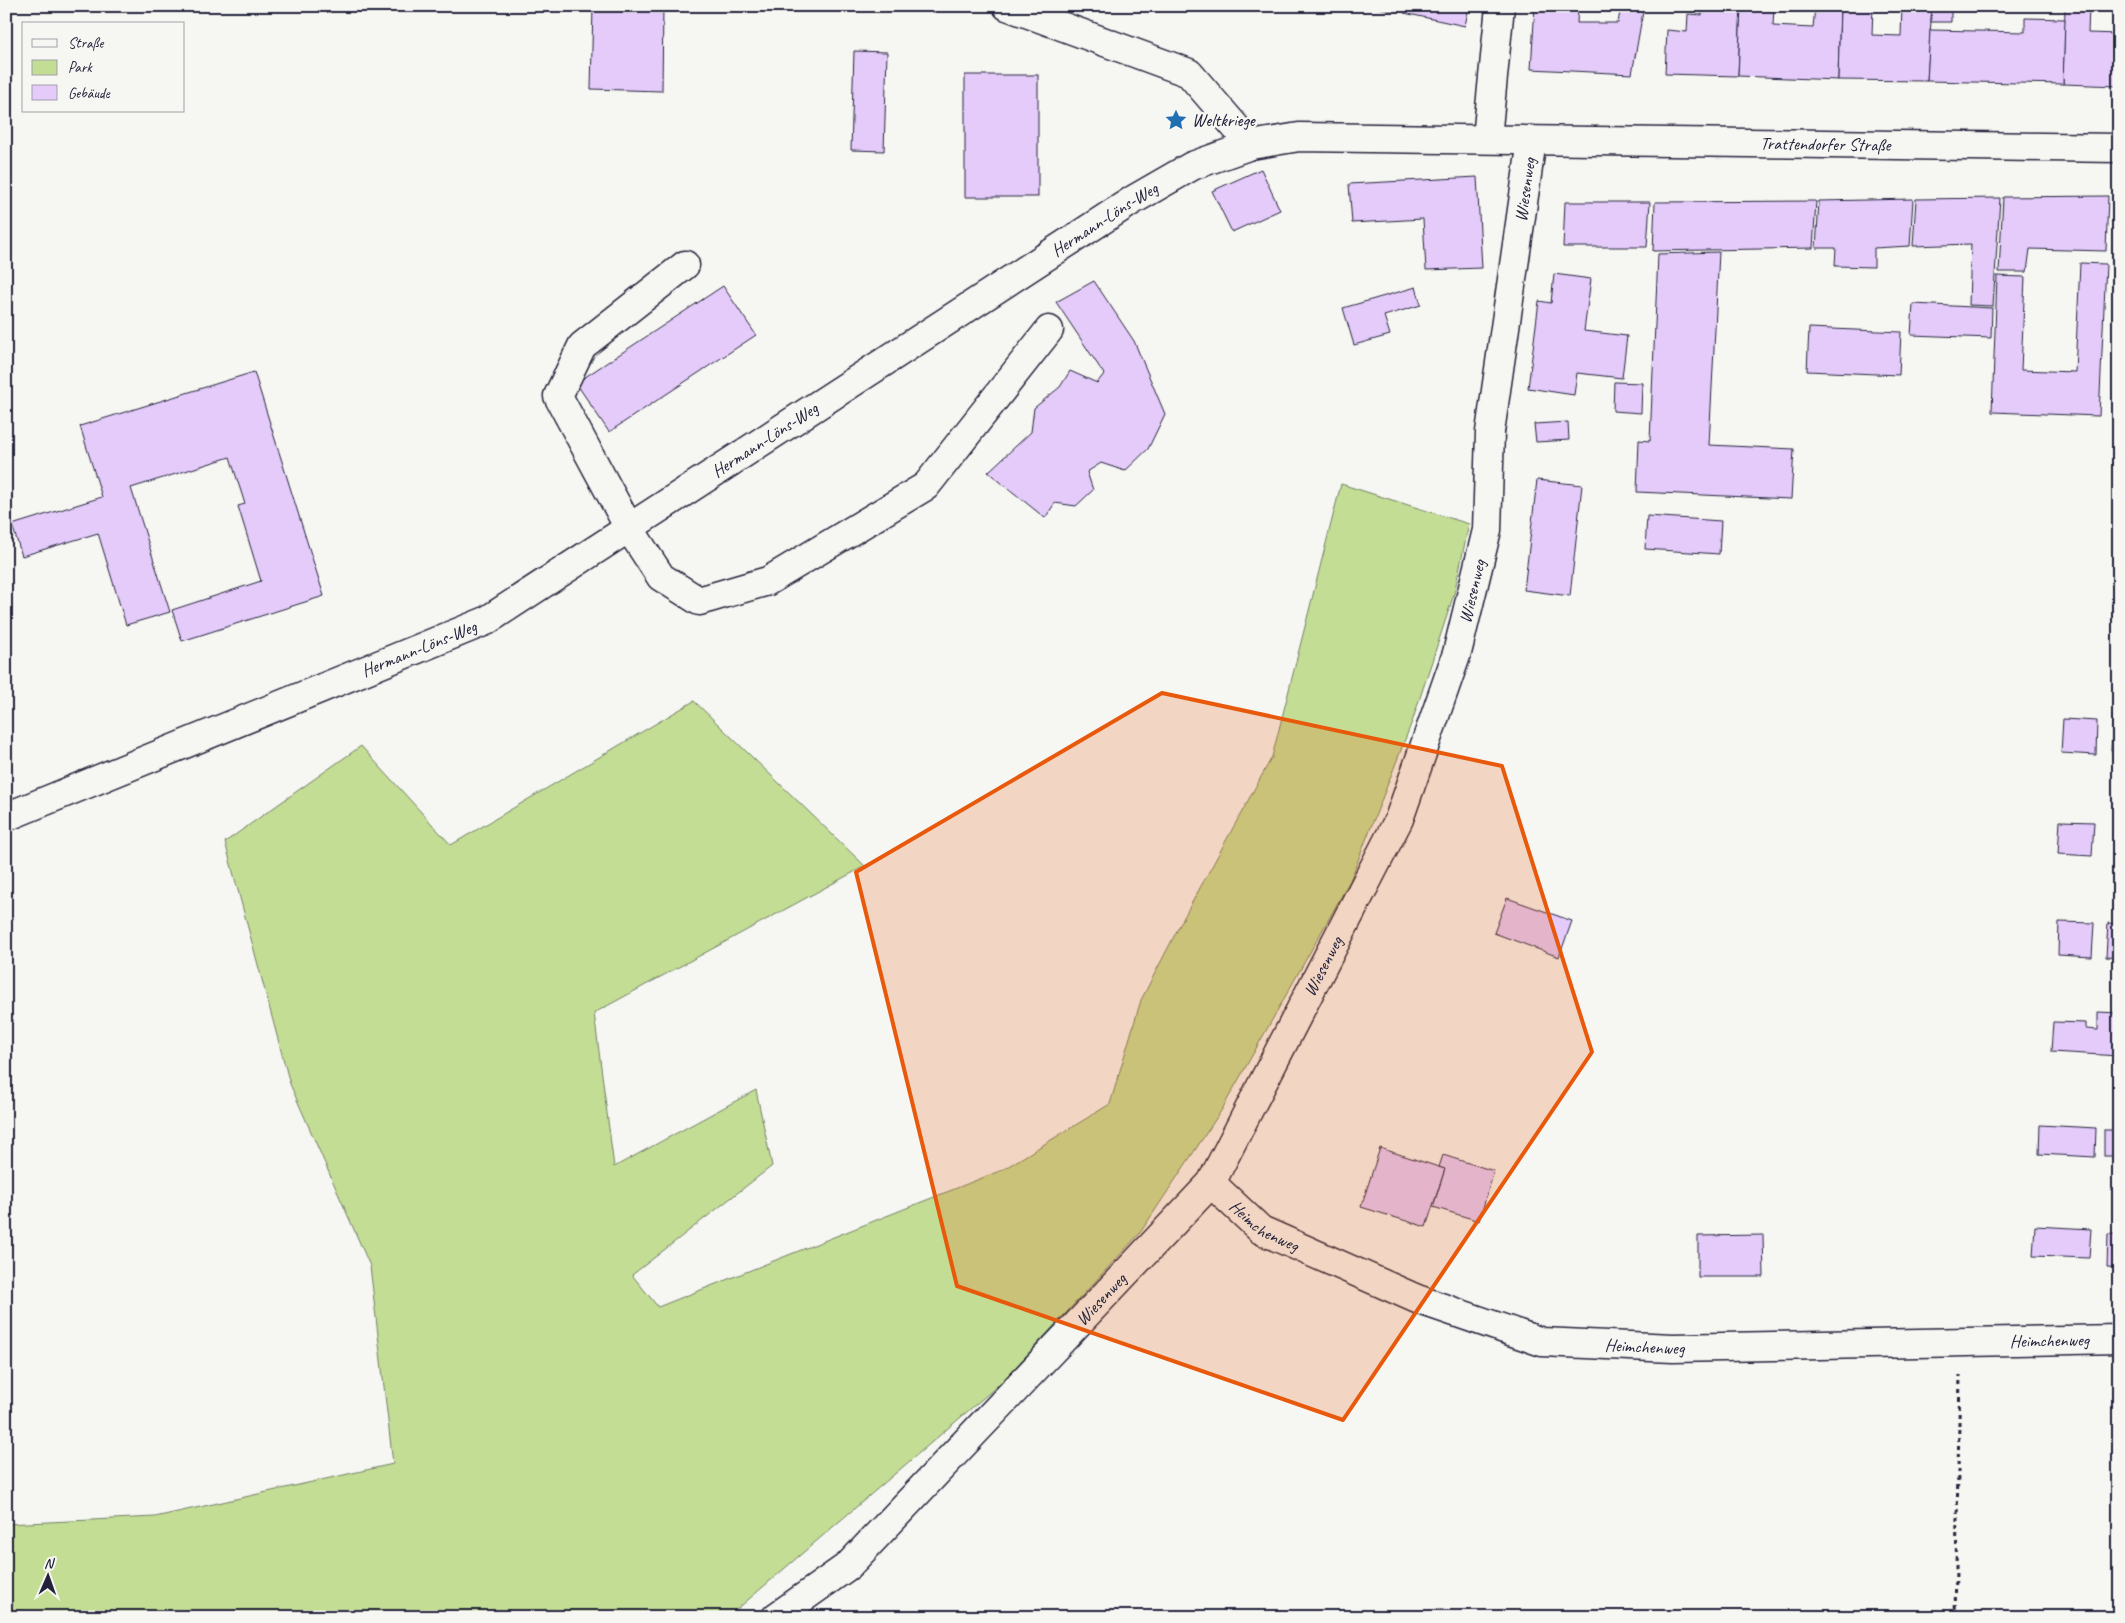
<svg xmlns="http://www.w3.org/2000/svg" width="2125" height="1623" font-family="Caveat,sans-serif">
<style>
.green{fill:#c3dd94;stroke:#728068}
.building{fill:#e4cbfa;stroke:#22223b}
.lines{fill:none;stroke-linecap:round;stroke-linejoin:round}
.minor-casing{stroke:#22223b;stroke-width:31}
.path{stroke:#22223b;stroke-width:3;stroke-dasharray:4 4;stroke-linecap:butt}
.minor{stroke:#f6f6f2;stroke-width:28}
.marked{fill:#e8590c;fill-opacity:0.2;stroke:#e8590c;stroke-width:4;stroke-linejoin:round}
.labels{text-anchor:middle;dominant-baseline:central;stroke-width:4.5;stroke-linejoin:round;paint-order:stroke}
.poi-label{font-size:18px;fill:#22223b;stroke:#f6f6f2;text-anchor:start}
.street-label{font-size:18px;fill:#22223b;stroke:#f6f6f2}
</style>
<rect width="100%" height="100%" fill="#f6f6f2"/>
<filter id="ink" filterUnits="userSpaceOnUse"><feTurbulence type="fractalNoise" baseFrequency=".02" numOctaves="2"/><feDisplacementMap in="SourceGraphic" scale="10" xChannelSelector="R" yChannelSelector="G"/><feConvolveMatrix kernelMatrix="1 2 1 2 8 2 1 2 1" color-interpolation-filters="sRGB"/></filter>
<g filter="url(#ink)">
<!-- green -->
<polygon class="green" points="1341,484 1469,524 1454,594 1413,719 1350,881 1221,1111 1140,1233 1003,1381 728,1617 6,1617 6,1524 155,1517 393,1464 370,1266 290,1084 225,842 361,746 451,845 694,701 865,866 594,1013 614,1167 756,1090 772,1166 632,1275 658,1307 1002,1170 1110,1104 1141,1000 1184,917 1272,757"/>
<!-- building -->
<g class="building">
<polygon points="593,6 663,6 662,91 591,89"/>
<polygon points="1369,6 1394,6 1393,11"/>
<polygon points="1405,6 1469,6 1465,26 1404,13"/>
<polygon points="1535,6 1578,6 1577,23 1618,23 1621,6 1644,6 1632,74 1531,69"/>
<polygon points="1702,6 1741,6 1738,76 1665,74 1667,30 1687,32 1688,14 1702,15"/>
<polygon points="1741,6 1774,6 1773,26 1813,28 1815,6 1840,6 1838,80 1738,76"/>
<polygon points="1840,6 1873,6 1872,35 1901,36 1902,6 1932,6 1927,81 1838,80"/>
<polygon points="1932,6 1951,6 1951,22 1931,22"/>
<polygon points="2065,6 2089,6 2088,33 2119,34 2119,86 2063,84"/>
<polygon points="2025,18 2065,19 2063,84 1927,81 1930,30 2025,32"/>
<polygon points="854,51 887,52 884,151 851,150"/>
<rect x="965" y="75" width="73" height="122"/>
<polygon points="1261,169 1280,210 1232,232 1212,191"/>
<polygon points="1477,177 1482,268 1426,270 1423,219 1352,223 1349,184"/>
<polygon points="2108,196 2106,251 2030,249 2027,272 1999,272 2003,197"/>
<polygon points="2000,198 1993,306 1969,305 1971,244 1913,246 1916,199"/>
<polygon points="1913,199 1910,246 1874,248 1874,267 1835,266 1836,248 1816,248 1819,201"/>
<polygon points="1816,201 1813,248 1653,251 1655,202"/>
<polygon points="1565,202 1650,202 1647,247 1563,247"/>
<polygon points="1719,252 1709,445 1794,449 1791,499 1637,492 1639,440 1650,441 1658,254"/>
<polygon points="2080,263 2106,264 2099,416 1992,412 1997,276 2025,277 2021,370 2075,372"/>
<polygon points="1554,274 1591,279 1584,331 1627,336 1622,378 1577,373 1574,395 1528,388 1539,301 1551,303"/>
<polygon points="1094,281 1134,341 1165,414 1148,449 1125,471 1101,463 1087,472 1093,490 1076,506 1055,503 1045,518 988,472 1031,432 1034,408 1060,387 1070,371 1097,383 1104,374 1056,302"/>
<polygon points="723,286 756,335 609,432 576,383"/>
<polygon points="1416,287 1421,305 1384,316 1390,335 1354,345 1343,308"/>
<polygon points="1913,304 1992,308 1991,338 1911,335"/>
<polygon points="1809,328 1901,332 1899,375 1807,371"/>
<polygon points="254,372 324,596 182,641 172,610 261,581 238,506 245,504 230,457 131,488 170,612 126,625 98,533 22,556 12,525 102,497 80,426"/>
<polygon points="1614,382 1642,383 1641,413 1613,411"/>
<polygon points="1568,422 1569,440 1536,442 1534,424"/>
<polygon points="1537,480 1582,485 1570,596 1524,590"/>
<polygon points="1647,516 1721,521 1719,554 1645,549"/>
<polygon points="2113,716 2119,717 2119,751 2111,751"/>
<polygon points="2063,719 2097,721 2096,755 2061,753"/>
<polygon points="2060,821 2094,822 2092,856 2058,854"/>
<polygon points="1507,898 1572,921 1559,957 1494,933"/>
<polygon points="2059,922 2094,923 2092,957 2058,955"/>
<polygon points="2108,923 2119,924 2119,958 2106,957"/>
<polygon points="2098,1012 2119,1013 2119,1056 2051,1052 2053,1022 2086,1023 2086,1029 2098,1030"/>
<polygon points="2040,1125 2096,1128 2095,1157 2039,1154"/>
<rect x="2104" y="1130" width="15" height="26"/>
<polygon points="1380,1148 1445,1169 1426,1227 1361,1207"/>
<polygon points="1443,1155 1494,1171 1479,1221 1433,1207 1445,1169 1439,1167"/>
<polygon points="2035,1226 2091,1229 2089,1258 2033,1256"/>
<polygon points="2108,1234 2119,1234 2119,1268 2107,1267"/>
<polygon points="1763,1235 1764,1277 1698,1277 1698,1236"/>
</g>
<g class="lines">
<!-- minor casing -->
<g class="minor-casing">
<g id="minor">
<polyline points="1007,6 1189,73 1251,145"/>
<polyline points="1487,138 1500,6"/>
<polyline points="685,265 582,346 558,396 629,528 661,577 699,601 768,581 926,486 1049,330"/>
<path id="s1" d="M6 817 486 621 1133 200 1192 166 1251 145 1299 137 2119 148"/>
<path id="s2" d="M1211 1183 1261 1230 1417 1299 1542 1342 1673 1348 2119 1339"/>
<path id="s3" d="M776 1617 848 1566 1211 1183 1399 819 1457 653 1487 530 1490 432 1532 140"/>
</g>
</g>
<!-- path -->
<polyline class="path" points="1955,1617 1960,1375"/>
<!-- minor -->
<use href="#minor" class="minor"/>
</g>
</g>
<!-- marked area -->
<path class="marked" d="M1162 693 1502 766 1592 1052 1343 1420 957 1286 856 872Z"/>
<!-- icons -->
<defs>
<g id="sight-bare" transform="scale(1.725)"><path d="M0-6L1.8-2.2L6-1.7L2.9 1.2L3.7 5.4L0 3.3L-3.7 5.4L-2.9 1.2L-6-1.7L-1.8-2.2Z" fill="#1f6fb2" stroke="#f6f6f2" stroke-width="2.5" paint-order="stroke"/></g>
</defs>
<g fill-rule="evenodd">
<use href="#sight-bare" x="1176" y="120"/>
</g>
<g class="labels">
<!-- poi labels -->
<g class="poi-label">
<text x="1192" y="120">Weltkriege</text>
</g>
<!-- street labels -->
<g class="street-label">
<text stroke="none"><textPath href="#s1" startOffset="1996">Trattendorfer Straße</textPath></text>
<text stroke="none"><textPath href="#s3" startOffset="1671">Wiesenweg</textPath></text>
<text stroke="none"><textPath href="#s1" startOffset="1256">Hermann-Löns-Weg</textPath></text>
<text stroke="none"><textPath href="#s1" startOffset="851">Hermann-Löns-Weg</textPath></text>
<text stroke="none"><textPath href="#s3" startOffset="1265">Wiesenweg</textPath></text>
<text stroke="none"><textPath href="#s1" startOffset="446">Hermann-Löns-Weg</textPath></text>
<text stroke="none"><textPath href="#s3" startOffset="860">Wiesenweg</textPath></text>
<text stroke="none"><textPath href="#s2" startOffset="69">Heimchenweg</textPath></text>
<text stroke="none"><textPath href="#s3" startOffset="456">Wiesenweg</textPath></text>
<text stroke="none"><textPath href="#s2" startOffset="879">Heimchenweg</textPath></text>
<text stroke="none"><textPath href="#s2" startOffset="474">Heimchenweg</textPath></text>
</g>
</g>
<!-- margin -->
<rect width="2125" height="1623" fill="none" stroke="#f6f6f2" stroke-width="25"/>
<rect x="12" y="12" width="2100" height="1598" fill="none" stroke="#22223b" stroke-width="2" filter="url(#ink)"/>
<!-- legend -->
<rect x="22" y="22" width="162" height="90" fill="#f6f6f2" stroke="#a1a1a9"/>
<rect x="32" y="39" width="25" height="8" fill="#f6f6f2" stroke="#a1a1a9"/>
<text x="68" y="48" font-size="15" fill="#22223b">Straße</text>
<rect x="32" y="60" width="25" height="15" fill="#c3dd94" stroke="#a1a1a9"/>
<text x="68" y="72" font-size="15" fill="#22223b">Park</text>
<rect x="32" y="85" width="25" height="15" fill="#e4cbfa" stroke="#a1a1a9"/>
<text x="68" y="98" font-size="15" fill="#22223b">Gebäude</text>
<!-- north arrow -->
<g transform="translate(48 1576) rotate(2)" stroke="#f6f6f2" stroke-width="4" paint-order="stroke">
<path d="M0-4L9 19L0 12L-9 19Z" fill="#22223b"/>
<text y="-8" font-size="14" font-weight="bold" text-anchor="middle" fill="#22223b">N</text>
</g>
</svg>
